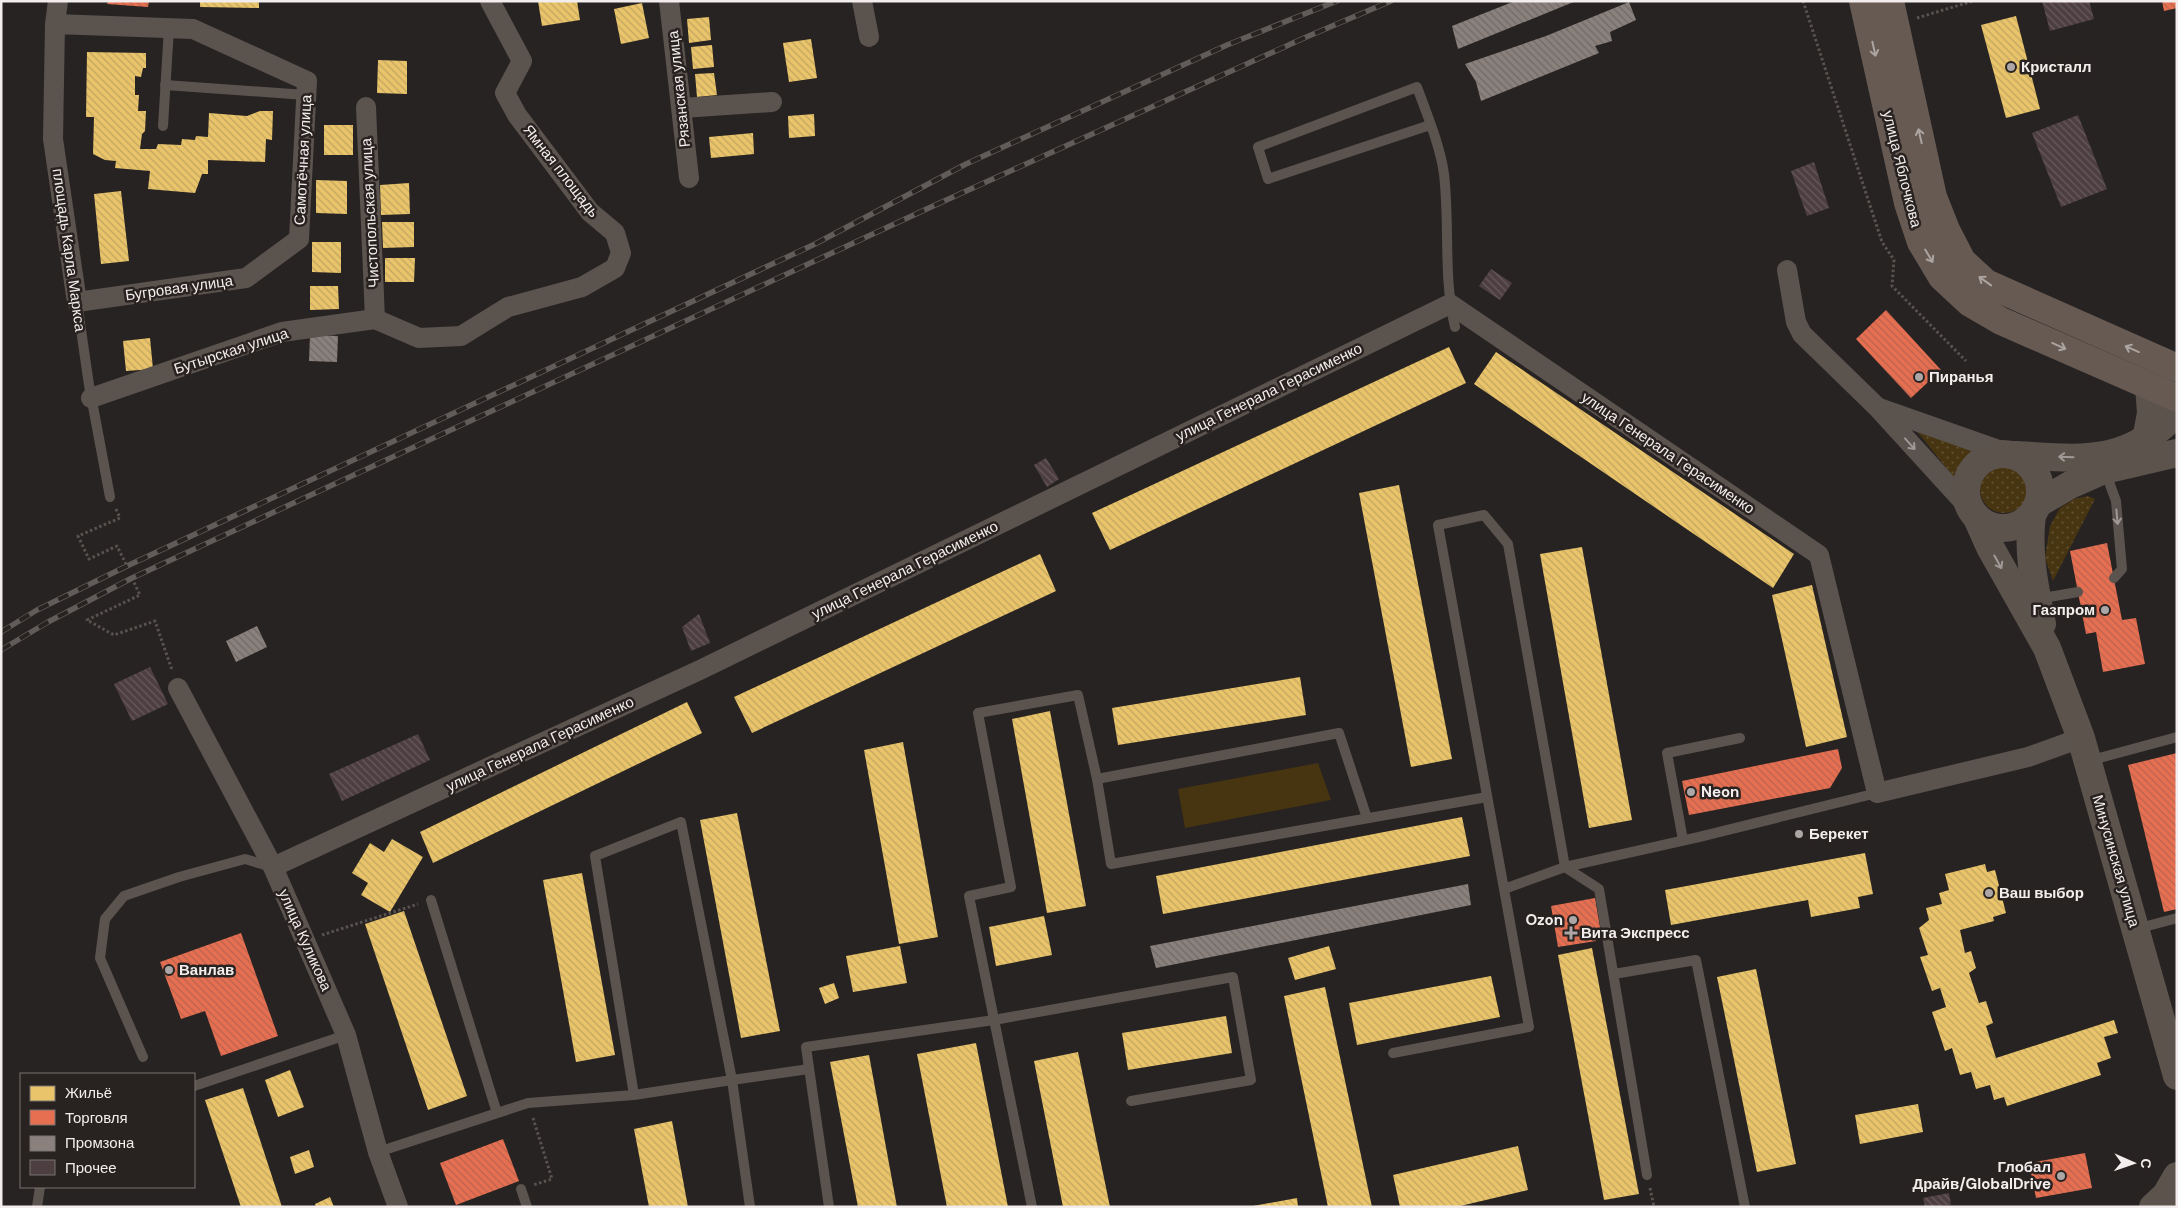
<svg xmlns="http://www.w3.org/2000/svg" width="2178" height="1208" font-family="'DM Sans',sans-serif">
<style>
.grass{fill:url(#grass-dots)}
.park{fill:#473411}
.homes{fill:url(#homes-back-hatch)}
.shops{fill:url(#shops-back-hatch)}
.industry{fill:url(#industry-back-hatch)}
.building{fill:url(#building-back-hatch)}
.lines{fill:none;stroke-linecap:round;stroke-linejoin:round}
.path{stroke:#585350;stroke-width:3;stroke-dasharray:2.5 2.5;stroke-linecap:butt}
.service{stroke:#5b534e;stroke-width:10}
.minor{stroke:#5b534e;stroke-width:20}
.secondary{stroke:#5d534d;stroke-width:28}
.primary{stroke:#665a53;stroke-width:28}
.rail-casing{stroke:#615b59;stroke-width:5.5}
.rail{stroke:#282221;stroke-width:4;stroke-dasharray:11;stroke-linecap:butt}
.oneway{stroke:#aca4a0}
.oneway2{stroke:#9f9996}
.oneway3{stroke:#a09995}
.poi-dot{fill:#aca7a6;stroke:#282221;stroke-width:2}
.labels{text-anchor:middle;dominant-baseline:central;stroke-width:5;stroke-linejoin:round;paint-order:stroke}
.poi-label{font-size:15px;font-weight:bold;fill:#f3eeed;stroke:#282221;text-anchor:start}
.street-label{font-size:15px;fill:#f3eeed;stroke:#282221}
</style>
<defs>
<pattern id="grass-dots" width="8" height="8" patternUnits="userSpaceOnUse" patternTransform="scale(1.25)"><rect width="8" height="8" fill="#473411"/><path d="M2 2h.1M6 6h.1" fill="none" stroke="#625234" stroke-width="1.8" stroke-linecap="round"/></pattern>
<pattern id="homes-back-hatch" width="6" height="6" patternUnits="userSpaceOnUse" patternTransform="scale(1.25)"><rect width="6" height="6" fill="#e9c46a"/><path d="M-1 5l2 2M0 0l6 6M5-1l2 2" fill="none" stroke="#c1a561"/></pattern>
<pattern id="shops-back-hatch" width="6" height="6" patternUnits="userSpaceOnUse" patternTransform="scale(1.25)"><rect width="6" height="6" fill="#e76f51"/><path d="M-1 5l2 2M0 0l6 6M5-1l2 2" fill="none" stroke="#b8634e"/></pattern>
<pattern id="industry-back-hatch" width="6" height="6" patternUnits="userSpaceOnUse" patternTransform="scale(1.25)"><rect width="6" height="6" fill="#8a817c"/><path d="M-1 5l2 2M0 0l6 6M5-1l2 2" fill="none" stroke="#706a67"/></pattern>
<pattern id="building-back-hatch" width="6" height="6" patternUnits="userSpaceOnUse" patternTransform="scale(1.25)"><rect width="6" height="6" fill="#4d3e41"/><path d="M-1 5l2 2M0 0l6 6M5-1l2 2" fill="none" stroke="#675a5d"/></pattern>
</defs>
<rect width="100%" height="100%" fill="#272322"/>
<!-- grass -->
<g class="grass">
<path d="M1916 430 1982 451C1968 461 1964 470 1961 486Z"/>
<circle cx="2004" cy="489" r="24"/>
<polygon points="2088,496 2095,499 2053,581 2045,558 2050,526 2060,508 2074,499"/>
</g>
<!-- park -->
<polygon class="park" points="1318,763 1331,800 1185,828 1178,789"/>
<!-- homes -->
<g class="homes">
<polygon points="200,1 259,1 259,8 200,7"/>
<polygon points="538,1 577,1 580,20 542,26"/>
<polygon points="642,3 649,38 621,44 614,9"/>
<polygon points="2016,16 2040,109 2006,118 1981,25"/>
<polygon points="709,17 711,40 689,43 687,19"/>
<polygon points="811,39 817,78 789,82 783,43"/>
<polygon points="712,45 714,67 693,69 691,47"/>
<polygon points="87,52 146,53 146,68 143,68 141,77 135,76 135,95 139,95 138,111 146,111 145,131 142,134 140,149 156,149 158,144 181,145 182,139 195,140 196,136 208,137 209,113 247,116 260,111 273,111 272,140 266,139 265,162 208,160 208,174 202,174 195,193 148,189 150,171 115,168 116,161 105,160 93,154 94,117 86,117"/>
<polygon points="378,60 407,61 407,94 377,93"/>
<polygon points="714,73 717,95 697,97 695,74"/>
<polygon points="814,114 815,136 789,138 788,116"/>
<rect x="324" y="125" width="29" height="30"/>
<polygon points="753,133 754,154 711,158 709,137"/>
<polygon points="316,180 347,181 347,214 316,213"/>
<polygon points="409,183 410,214 381,215 380,185"/>
<polygon points="121,191 129,261 101,264 94,194"/>
<polygon points="382,222 414,222 414,247 383,248"/>
<polygon points="312,242 341,242 341,273 312,272"/>
<polygon points="385,258 415,258 414,282 385,282"/>
<polygon points="310,286 338,286 339,309 310,310"/>
<polygon points="150,338 153,369 126,371 123,341"/>
<polygon points="1449,347 1466,383 1110,550 1092,513"/>
<polygon points="1496,352 1794,554 1773,588 1474,384"/>
<polygon points="1399,485 1452,759 1411,767 1359,493"/>
<polygon points="1582,547 1632,820 1589,828 1540,554"/>
<polygon points="1040,554 1056,591 752,733 734,697"/>
<polygon points="1812,585 1847,737 1806,747 1772,595"/>
<polygon points="1300,677 1306,715 1118,745 1112,708"/>
<polygon points="687,702 702,733 433,863 420,832"/>
<polygon points="1050,711 1086,906 1047,913 1012,719"/>
<polygon points="903,742 938,937 899,944 864,750"/>
<polygon points="737,813 780,1031 741,1038 700,820"/>
<polygon points="1462,817 1470,856 1163,914 1156,876"/>
<polygon points="392,839 423,857 390,912 361,895 368,883 352,873 370,843 384,852"/>
<polygon points="1865,853 1873,894 1858,897 1860,908 1811,917 1808,900 1671,925 1665,890"/>
<polygon points="1985,864 1987,872 1995,870 2006,913 1993,917 1994,921 1960,930 1965,953 1971,951 1976,968 1969,973 1979,1003 1986,1001 1993,1023 1986,1026 1996,1058 2114,1020 2118,1033 2104,1037 2111,1058 2097,1063 2101,1075 2007,1106 2004,1097 1994,1100 1990,1085 1976,1089 1971,1072 1960,1075 1952,1048 1945,1051 1932,1012 1946,1007 1940,988 1932,991 1920,957 1928,955 1919,928 1929,920 1926,908 1942,904 1939,893 1949,890 1945,874"/>
<polygon points="582,873 615,1055 576,1062 543,880"/>
<polygon points="404,911 467,1096 428,1110 365,924"/>
<polygon points="1044,916 1052,955 996,966 989,927"/>
<polygon points="900,946 907,983 853,992 846,956"/>
<polygon points="1329,946 1336,969 1295,980 1288,958"/>
<polygon points="1592,948 1639,1194 1604,1200 1558,955"/>
<polygon points="1756,969 1796,1164 1757,1172 1717,977"/>
<polygon points="1491,976 1500,1017 1357,1045 1349,1003"/>
<polygon points="834,983 839,998 825,1004 819,988"/>
<polygon points="1325,987 1372,1207 1328,1207 1284,996"/>
<polygon points="1226,1016 1232,1053 1128,1070 1122,1033"/>
<polygon points="976,1043 1008,1207 947,1207 917,1054"/>
<polygon points="1078,1052 1110,1207 1063,1207 1034,1061"/>
<polygon points="869,1055 897,1207 858,1207 830,1062"/>
<polygon points="290,1070 304,1107 278,1117 265,1080"/>
<polygon points="243,1088 282,1207 241,1207 205,1100"/>
<polygon points="1918,1104 1923,1132 1860,1144 1855,1115"/>
<polygon points="672,1121 688,1207 649,1207 634,1129"/>
<polygon points="1518,1146 1528,1190 1456,1207 1400,1207 1393,1175"/>
<polygon points="309,1150 314,1167 295,1174 290,1157"/>
<polygon points="330,1197 334,1207 316,1207 315,1204"/>
<polygon points="1297,1198 1298,1207 1253,1207 1253,1206"/>
</g>
<!-- shops -->
<g class="shops">
<polygon points="108,1 149,1 148,7 107,4"/>
<polygon points="2162,1 2177,1 2177,8 2164,11"/>
<polygon points="1886,310 1941,370 1911,398 1856,339"/>
<polygon points="2107,543 2122,620 2136,618 2145,664 2103,672 2096,632 2086,634 2070,551"/>
<polygon points="1838,749 1842,768 1830,788 1689,815 1682,781"/>
<polygon points="2177,753 2177,909 2164,912 2128,765"/>
<polygon points="1595,898 1601,933 1595,934 1596,941 1558,947 1551,906"/>
<polygon points="241,933 278,1036 221,1056 205,1011 181,1019 160,962"/>
<polygon points="503,1139 519,1181 456,1205 440,1163"/>
<polygon points="2085,1153 2092,1188 2036,1198 2029,1163"/>
</g>
<!-- industry -->
<g class="industry">
<polygon points="1515,1 1576,1 1458,49 1452,26"/>
<polygon points="1629,2 1636,20 1610,32 1612,41 1595,46 1599,53 1481,101 1476,82 1465,64 1546,36"/>
<polygon points="310,335 338,336 337,362 309,361"/>
<polygon points="257,626 267,647 236,662 226,641"/>
<polygon points="1468,884 1471,905 1156,968 1150,946"/>
</g>
<!-- building -->
<g class="building">
<polygon points="2042,1 2089,1 2094,19 2050,31"/>
<polygon points="2078,115 2107,189 2061,207 2032,133"/>
<polygon points="1814,162 1829,208 1807,216 1791,171"/>
<polygon points="1491,269 1512,283 1500,300 1479,286"/>
<polygon points="1046,458 1059,479 1047,487 1034,465"/>
<polygon points="699,614 710,643 691,651 682,627"/>
<polygon points="150,667 168,704 132,721 114,684"/>
<polygon points="418,734 430,760 342,801 329,774"/>
<polygon points="1949,1193 1951,1205 1925,1207 1923,1198"/>
</g>
<g class="lines">
<!-- path -->
<g class="path">
<polyline points="1803,1 1882,242 1894,260 1892,286 1966,361"/>
<polyline points="1917,18 1973,1"/>
<polyline points="116,509 120,518 78,536 89,559 117,546 127,566"/>
<polyline points="132,578 140,595 87,620 114,635 155,621 172,670"/>
<polyline points="322,935 418,904"/>
<polyline points="533,1118 552,1179 533,1185"/>
<polyline points="1650,1188 1654,1207"/>
</g>
<!-- service -->
<g class="service">
<polyline points="165,85 306,95"/>
<path d="M1430 125 1268 179 1258 147 1417 87C1427 115 1440 145 1444 174 1450 225 1443 277 1455 327"/>
<polyline points="163,126 169,28"/>
<polyline points="77,302 89,385 110,497"/>
<polyline points="2105,471 2116,501 2122,569 2114,578"/>
<polyline points="2037,599 2078,592"/>
<polyline points="2088,761 2177,737"/>
<polyline points="1367,818 1339,733 1097,779 1111,864 1487,797"/>
<polyline points="1683,840 1667,753 1740,738"/>
<polyline points="431,900 497,1113"/>
<polyline points="2136,929 2177,918"/>
<polyline points="1614,974 1696,960 1745,1207"/>
<polyline points="1393,1053 1529,1027 1438,525 1484,515 1508,544 1565,867 1504,889"/>
<polyline points="143,1057 100,958 105,919 124,896 179,877 245,859 272,867"/>
<polyline points="194,1086 346,1035"/>
<polyline points="378,1152 528,1103 634,1095 732,1080 681,822 595,856 634,1095"/>
<polyline points="1647,1175 1599,889 1565,867 1699,837 1877,793"/>
<polyline points="521,1189 527,1207"/>
<polyline points="37,1207 40,1187"/>
<polyline points="750,1207 732,1080 809,1069"/>
<polyline points="829,1207 806,1047 994,1020 1233,977 1251,1080 1131,1101"/>
<polyline points="1032,1207 969,896 1011,887 978,713 1078,695 1097,779"/>
</g>
<!-- minor -->
<g class="minor">
<polyline points="669,1 689,178"/>
<polyline points="862,1 869,37"/>
<polyline points="55,24 193,29 307,81 299,239 246,278 77,302 53,139 55,24 58,1"/>
<polyline points="366,107 375,319"/>
<polyline points="682,108 772,102"/>
<polyline points="1787,270 1796,322 1802,334 1877,407 1971,510"/>
<polyline points="375,319 419,338 461,336 508,307 582,287 615,268 621,253 615,233 590,212 517,115 505,93 522,61 490,1"/>
<polyline points="91,398 282,332 375,319"/>
<polyline points="1879,408 2007,453"/>
<polyline points="178,688 273,867 346,1035 378,1152 398,1207"/>
<polyline points="273,867 702,669 1450,304 1819,555 1877,793 2028,757 2081,738"/>
</g>
<!-- secondary -->
<g class="secondary">
<polyline points="2146,440 2151,413 2149,386"/>
<circle cx="2003" cy="491" r="37"/>
<path d="M2016 455C2083 459 2127 466 2177 412"/>
<polyline points="2039,503 2070,485 2104,470 2177,453"/>
<path d="M2032 515C2027 552 2035 588 2042 624"/>
<polyline points="1977,518 1990,547 2047,648 2081,738 2177,1076"/>
<polyline points="2153,1207 2166,1195 2177,1176"/>
</g>
<!-- primary -->
<g class="primary">
<polyline points="1863,1 1908,203 1921,242 1942,277 1970,303 2001,321 2177,398"/>
<polyline points="1890,1 1933,197 1946,230 1962,261 1986,283 2177,368"/>
</g>
<!-- rail casing -->
<g class="rail-casing">
<g id="rail">
<polyline points="1,632 37,610 127,566 815,244 966,164 1227,45 1337,1"/>
<polyline points="1,650 48,622 132,578 931,207 1304,38 1391,1"/>
</g>
</g>
<!-- rail -->
<use href="#rail" class="rail"/>
</g>
<!-- one-way arrows -->
<defs><path id="oneway-shaft" d="M-6 0H5M1.5-3L5.5 0L1.5 3" fill="none" stroke-width="1.6" stroke-linecap="round" stroke-linejoin="round" transform="scale(1.25)"/></defs>
<g class="oneway">
<use href="#oneway-shaft" transform="translate(1874 49) rotate(77)"/>
<use href="#oneway-shaft" transform="translate(1920 136) rotate(-103)"/>
<use href="#oneway-shaft" transform="translate(1929 256) rotate(59)"/>
<use href="#oneway-shaft" transform="translate(1985 281) rotate(-144)"/>
<use href="#oneway-shaft" transform="translate(2059 346) rotate(24)"/>
<use href="#oneway-shaft" transform="translate(2132 349) rotate(-156)"/>
</g>
<g class="oneway2">
<use href="#oneway-shaft" transform="translate(1910 444) rotate(48)"/>
<use href="#oneway-shaft" transform="translate(2117 517) rotate(85)"/>
</g>
<g class="oneway3">
<use href="#oneway-shaft" transform="translate(2066 457) rotate(-178)"/>
<use href="#oneway-shaft" transform="translate(1998 562) rotate(61)"/>
</g>
<!-- markers -->
<g class="poi-dot">
<circle cx="2011" cy="67" r="5"/>
<circle cx="1919" cy="377" r="5"/>
<circle cx="2105" cy="610" r="5"/>
<circle cx="1691" cy="792" r="5"/>
<circle cx="1799" cy="834" r="5"/>
<circle cx="1989" cy="893" r="5"/>
<circle cx="1573" cy="920" r="5"/>
<path d="M1568.5 925.5h5v5h5v5h-5v5h-5v-5h-5v-5h5z"/>
<circle cx="169" cy="970" r="5"/>
<circle cx="2061" cy="1176" r="5"/>
</g>
<g class="labels">
<!-- poi labels -->
<g class="poi-label">
<text x="2021" y="67">Кристалл</text>
<text x="1929" y="377">Пиранья</text>
<text x="2095" y="610" text-anchor="end">Газпром</text>
<text x="1701" y="792">Neon</text>
<text x="1809" y="834">Берекет</text>
<text x="1999" y="893">Ваш выбор</text>
<text x="1563" y="920" text-anchor="end">Ozon</text>
<text x="1581" y="933">Вита Экспресс</text>
<text x="179" y="970">Ванлав</text>
<text x="2051" y="1167" text-anchor="end">Глобал<tspan x="2051" dy="17">Драйв/GlobalDrive</tspan></text>
</g>
<!-- street labels -->
<g class="street-label">
<text transform="translate(679 89) rotate(-96)">Рязанская улица</text>
<text transform="translate(303 160) rotate(-87)">Самотёчная улица</text>
<text transform="translate(1902 169) rotate(76)">улица Яблочкова</text>
<text transform="translate(561 171) rotate(52)">Ямная площадь</text>
<text transform="translate(370 213) rotate(-93)">Чистопольская улица</text>
<text transform="translate(69 250) rotate(82)">площадь Карла Маркса</text>
<text transform="translate(179 288) rotate(-8)">Бугровая улица</text>
<text transform="translate(231 351) rotate(-18)">Бутырская улица</text>
<text transform="translate(1269 392) rotate(-26)">улица Генерала Герасименко</text>
<text transform="translate(1668 453) rotate(34)">улица Генерала Герасименко</text>
<text transform="translate(905 570) rotate(-26)">улица Генерала Герасименко</text>
<text transform="translate(540 744) rotate(-25)">улица Генерала Герасименко</text>
<text transform="translate(2116 861) rotate(74)">Минусинская улица</text>
<text transform="translate(305 940) rotate(66)">улица Куликова</text>
</g>
</g>
<!-- border -->
<rect width="2178" height="1208" fill="none" stroke="#f3eeed" stroke-width="5"/>
<!-- legend -->
<rect x="20" y="1073" width="175" height="115" fill="#282221" stroke="#797473"/>
<rect x="30" y="1086" width="25" height="15" fill="#e9c46a" stroke="#797473"/>
<text x="65" y="1098" font-size="15" fill="#f3eeed">Жильё</text>
<rect x="30" y="1110" width="25" height="15" fill="#e76f51" stroke="#797473"/>
<text x="65" y="1123" font-size="15" fill="#f3eeed">Торговля</text>
<rect x="30" y="1136" width="25" height="15" fill="#8a817c" stroke="#797473"/>
<text x="65" y="1148" font-size="15" fill="#f3eeed">Промзона</text>
<rect x="30" y="1160" width="25" height="15" fill="#4d3e41" stroke="#797473"/>
<text x="65" y="1173" font-size="15" fill="#f3eeed">Прочее</text>
<!-- north arrow -->
<g transform="translate(2133 1163) rotate(92)" stroke="#282221" stroke-width="4" paint-order="stroke">
<path d="M0-4L9 19L0 12L-9 19Z" fill="#f3eeed"/>
<text y="-8" font-size="14" font-weight="bold" text-anchor="middle" fill="#f3eeed">С</text>
</g>
</svg>
